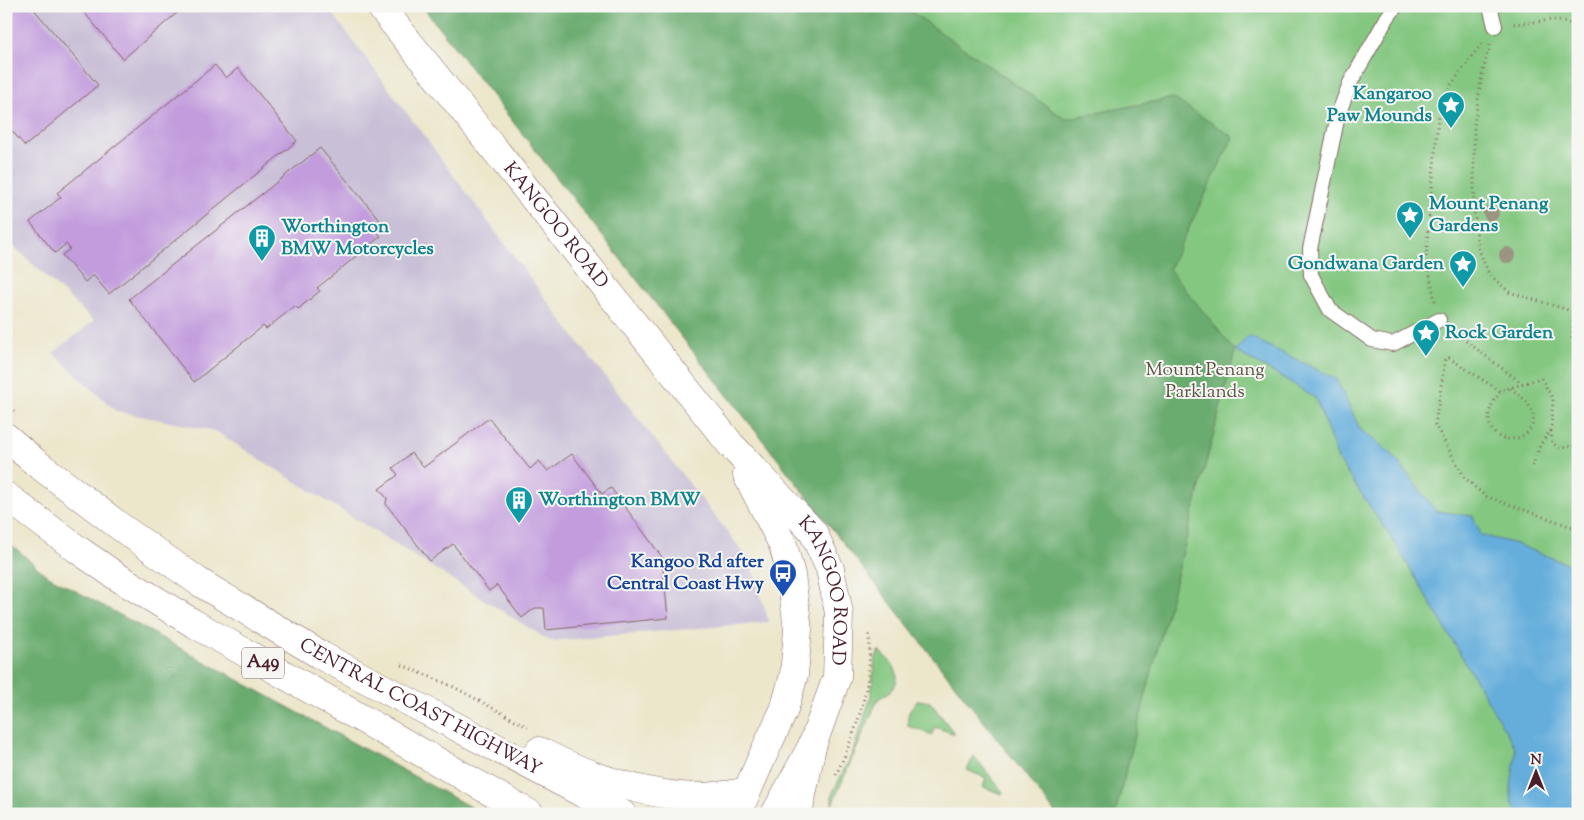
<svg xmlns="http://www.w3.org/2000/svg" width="1584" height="820" font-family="'Sorts Mill Goudy',serif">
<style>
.industrial{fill:#c9bfd7}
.green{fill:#84c781;stroke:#677356}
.forest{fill:#6bac6f;stroke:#5a664d}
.water{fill:#65aedc;stroke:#586684}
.building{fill:#c29cdd}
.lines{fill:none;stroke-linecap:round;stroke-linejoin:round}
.service-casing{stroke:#836563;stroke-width:16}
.minor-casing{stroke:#836563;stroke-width:29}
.trunk-casing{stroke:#836563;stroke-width:29}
.path{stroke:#836563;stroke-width:3;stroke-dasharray:1 4;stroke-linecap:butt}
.service{stroke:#fff;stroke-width:14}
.minor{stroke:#fff;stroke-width:28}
.trunk{stroke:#fff;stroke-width:28}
.tree{fill:#9c9481}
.labels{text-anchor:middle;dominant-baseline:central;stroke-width:4;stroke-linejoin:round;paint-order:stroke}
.shield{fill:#f6f6f2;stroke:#7e6067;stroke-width:1}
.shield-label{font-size:18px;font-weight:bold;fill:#4a1f2b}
.culture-label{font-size:19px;font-weight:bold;fill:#0d838f;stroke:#f6f6f2;text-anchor:start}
.street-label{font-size:19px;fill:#4a1f2b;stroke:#f6f6f2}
.park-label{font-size:19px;fill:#5b5145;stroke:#f6f6f2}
.transit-label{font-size:19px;font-weight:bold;fill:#164399;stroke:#f6f6f2;text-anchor:end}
</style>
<rect width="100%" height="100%" fill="#f6f6f2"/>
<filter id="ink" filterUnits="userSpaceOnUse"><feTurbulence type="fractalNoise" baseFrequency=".02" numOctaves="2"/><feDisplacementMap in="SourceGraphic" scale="10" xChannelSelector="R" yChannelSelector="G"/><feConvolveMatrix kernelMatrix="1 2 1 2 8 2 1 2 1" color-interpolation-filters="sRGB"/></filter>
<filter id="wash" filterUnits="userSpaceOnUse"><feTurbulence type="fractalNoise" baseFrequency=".0096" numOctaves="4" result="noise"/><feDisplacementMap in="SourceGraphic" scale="20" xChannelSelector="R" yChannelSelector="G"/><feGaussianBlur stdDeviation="1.12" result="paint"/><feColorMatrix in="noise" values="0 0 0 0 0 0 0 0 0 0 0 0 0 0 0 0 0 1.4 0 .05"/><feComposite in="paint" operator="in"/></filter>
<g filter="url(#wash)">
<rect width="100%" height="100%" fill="#ece6ca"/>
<!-- industrial -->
<polygon class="industrial" points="6,6 327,6 575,338 750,561 769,622 550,641 215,431 116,411 53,353 94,321 6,239"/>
<!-- green -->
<g class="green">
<polygon points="458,6 1578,6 1578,814 1074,814"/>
<path d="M879 651C890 660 905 675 892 689 889 693 883 696 878 699L832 805V794L853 752 871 696 875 659Z"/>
<path d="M919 700 930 702 955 734 935 727 932 735 908 726C907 714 909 707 919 700Z"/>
<polygon points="974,756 1003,792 1002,794 983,787 986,778 967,770"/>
</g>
<!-- forest -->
<g class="forest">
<polygon points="422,6 903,6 1065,119 1173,98 1233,137 1169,269 1235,351 1115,814 1056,814"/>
<polygon points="6,540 45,574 483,814 6,814"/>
</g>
<!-- water -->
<path class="water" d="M1248 336 1336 379 1360 429 1392 454 1436 511 1473 516 1481 535 1516 544 1578 568V814H1518C1503 793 1517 770 1515 747L1398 548 1338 459 1316 399 1290 382 1235 351Z"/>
<g id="blocks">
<!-- building -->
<g class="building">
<polygon points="6,6 31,6 98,85 25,146 6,124"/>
<polygon points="79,6 185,6 123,59"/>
<polygon points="215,65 226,78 238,68 297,141 109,294 93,275 85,282 62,255 70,249 66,244 55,253 30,222 61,197 57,193"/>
<polygon points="320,148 383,224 375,230 381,236 317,288 320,291 298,309 295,306 266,329 263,326 194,382 129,299"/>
<polygon points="489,418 530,469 539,461 548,471 572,454 602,494 611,488 662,557 668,618 546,630 544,608 535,608 522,618 497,585 489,591 453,544 430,561 386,504 387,498 379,489 398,475 393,468 411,453 424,467"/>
</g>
</g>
</g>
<g filter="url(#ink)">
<use href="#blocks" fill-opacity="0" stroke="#836563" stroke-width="1"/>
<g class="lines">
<!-- service casing -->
<g class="service-casing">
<g id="service">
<polyline points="1396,6 1387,18 1350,83 1338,115 1310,249 1311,275 1330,310 1372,340 1393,344 1439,320"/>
<polyline points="1490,6 1495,26"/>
</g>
</g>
<!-- minor casing -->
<g class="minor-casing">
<g id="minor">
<path id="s1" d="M380 6 731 445 813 532 830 569 839 613 837 677 812 746 775 814"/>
<polyline points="737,814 768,744 784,710 794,675 798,630 791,575 783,545 747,475"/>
</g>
</g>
<!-- trunk casing -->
<g class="trunk-casing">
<g id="trunk">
<path id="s2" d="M6 437 35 462 122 528 199 582 322 656 622 814"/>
<polyline points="6,496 77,549 116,576 193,623 530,814"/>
<path d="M539 751C587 776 642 795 697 797 713 797 730 794 746 792"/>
<polyline points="798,814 812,746"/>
</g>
</g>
<!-- path -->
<g class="path">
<polyline points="1514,24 1553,20 1578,25"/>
<polyline points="1490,45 1482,75 1474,125 1474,210 1478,248 1489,274 1509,292 1578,313"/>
<polyline points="1435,301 1426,257 1438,119 1450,86 1483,42"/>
<polyline points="1574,312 1572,339 1578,340"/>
<polyline points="1454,332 1523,384"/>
<path d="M1511 388C1517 394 1526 399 1530 407 1548 441 1487 454 1489 416 1489 407 1496 399 1500 391L1541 378 1553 399 1551 430 1540 445 1532 468"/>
<polyline points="1500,391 1449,358 1445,360 1435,425 1465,478 1485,496 1578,529"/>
<polyline points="6,404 14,411"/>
<polyline points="1551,431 1552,443 1561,448 1578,445"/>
<polyline points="402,665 452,686 528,727"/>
<path d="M836 775C857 729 873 686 869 634"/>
</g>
<!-- service -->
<use href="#service" class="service"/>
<!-- minor -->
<use href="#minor" class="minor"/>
<!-- trunk -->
<use href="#trunk" class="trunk"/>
</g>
<!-- trees -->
<g class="tree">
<circle cx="1491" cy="213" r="8"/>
<circle cx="1507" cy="255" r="8"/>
</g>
</g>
<!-- icons -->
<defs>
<g id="sight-pin" transform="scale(1.4375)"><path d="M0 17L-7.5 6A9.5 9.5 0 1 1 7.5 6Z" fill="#0f9aa8" stroke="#f6f6f2"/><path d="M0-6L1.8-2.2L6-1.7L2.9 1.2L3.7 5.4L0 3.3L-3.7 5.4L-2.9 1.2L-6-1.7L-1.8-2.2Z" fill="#fff"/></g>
<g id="building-pin" transform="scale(1.4375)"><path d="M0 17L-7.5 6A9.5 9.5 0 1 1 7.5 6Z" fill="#0f9aa8" stroke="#f6f6f2"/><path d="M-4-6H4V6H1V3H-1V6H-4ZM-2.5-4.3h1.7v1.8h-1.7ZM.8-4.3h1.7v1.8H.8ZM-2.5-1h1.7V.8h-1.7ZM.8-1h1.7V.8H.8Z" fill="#fff"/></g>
<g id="bus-pin" transform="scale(1.4375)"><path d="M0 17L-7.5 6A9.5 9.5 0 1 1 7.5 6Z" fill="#1a4fb4" stroke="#f6f6f2"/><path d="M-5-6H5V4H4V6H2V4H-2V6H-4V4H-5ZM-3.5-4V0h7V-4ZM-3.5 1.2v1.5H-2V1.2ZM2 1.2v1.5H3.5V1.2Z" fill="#fff"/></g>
</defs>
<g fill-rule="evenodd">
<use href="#sight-pin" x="1451" y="105"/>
<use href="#sight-pin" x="1410" y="215"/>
<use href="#building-pin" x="262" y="238"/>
<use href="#sight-pin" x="1463" y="264"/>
<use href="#sight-pin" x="1426" y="333"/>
<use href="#building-pin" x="519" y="500"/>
<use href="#bus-pin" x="783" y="573"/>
</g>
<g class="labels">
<!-- shield labels -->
<rect class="shield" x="242" y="647.5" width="42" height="31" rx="4"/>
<g class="shield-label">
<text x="263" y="663">A49</text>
</g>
<!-- culture labels -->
<g class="culture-label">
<text x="1432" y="94" text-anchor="end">Kangaroo<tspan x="1432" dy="22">Paw Mounds</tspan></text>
<text x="1429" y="204">Mount Penang<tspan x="1429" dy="22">Gardens</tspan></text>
<text x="281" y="227">Worthington<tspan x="281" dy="22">BMW Motorcycles</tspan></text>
<text x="1444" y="264" text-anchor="end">Gondwana Garden</text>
<text x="1445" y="333">Rock Garden</text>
<text x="538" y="500">Worthington BMW</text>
</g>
<!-- street labels -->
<g class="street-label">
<text stroke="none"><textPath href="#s1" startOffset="281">KANGOO ROAD</textPath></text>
<text stroke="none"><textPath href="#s1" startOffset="742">KANGOO ROAD</textPath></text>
<text stroke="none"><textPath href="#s2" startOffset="496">CENTRAL COAST HIGHWAY</textPath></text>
</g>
<!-- park labels -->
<g class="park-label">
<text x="1205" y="370">Mount Penang<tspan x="1205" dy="22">Parklands</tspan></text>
</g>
<!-- transit labels -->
<g class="transit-label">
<text x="764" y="562">Kangoo Rd after<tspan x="764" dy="22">Central Coast Hwy</tspan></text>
</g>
</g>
<!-- margin -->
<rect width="1584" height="820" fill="none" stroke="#f6f6f2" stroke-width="25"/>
<!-- north arrow -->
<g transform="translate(1536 772)" stroke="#f6f6f2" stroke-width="4" paint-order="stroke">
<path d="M0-4L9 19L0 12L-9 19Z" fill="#4a1f2b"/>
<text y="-8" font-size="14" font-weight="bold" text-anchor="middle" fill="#4a1f2b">N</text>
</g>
</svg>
